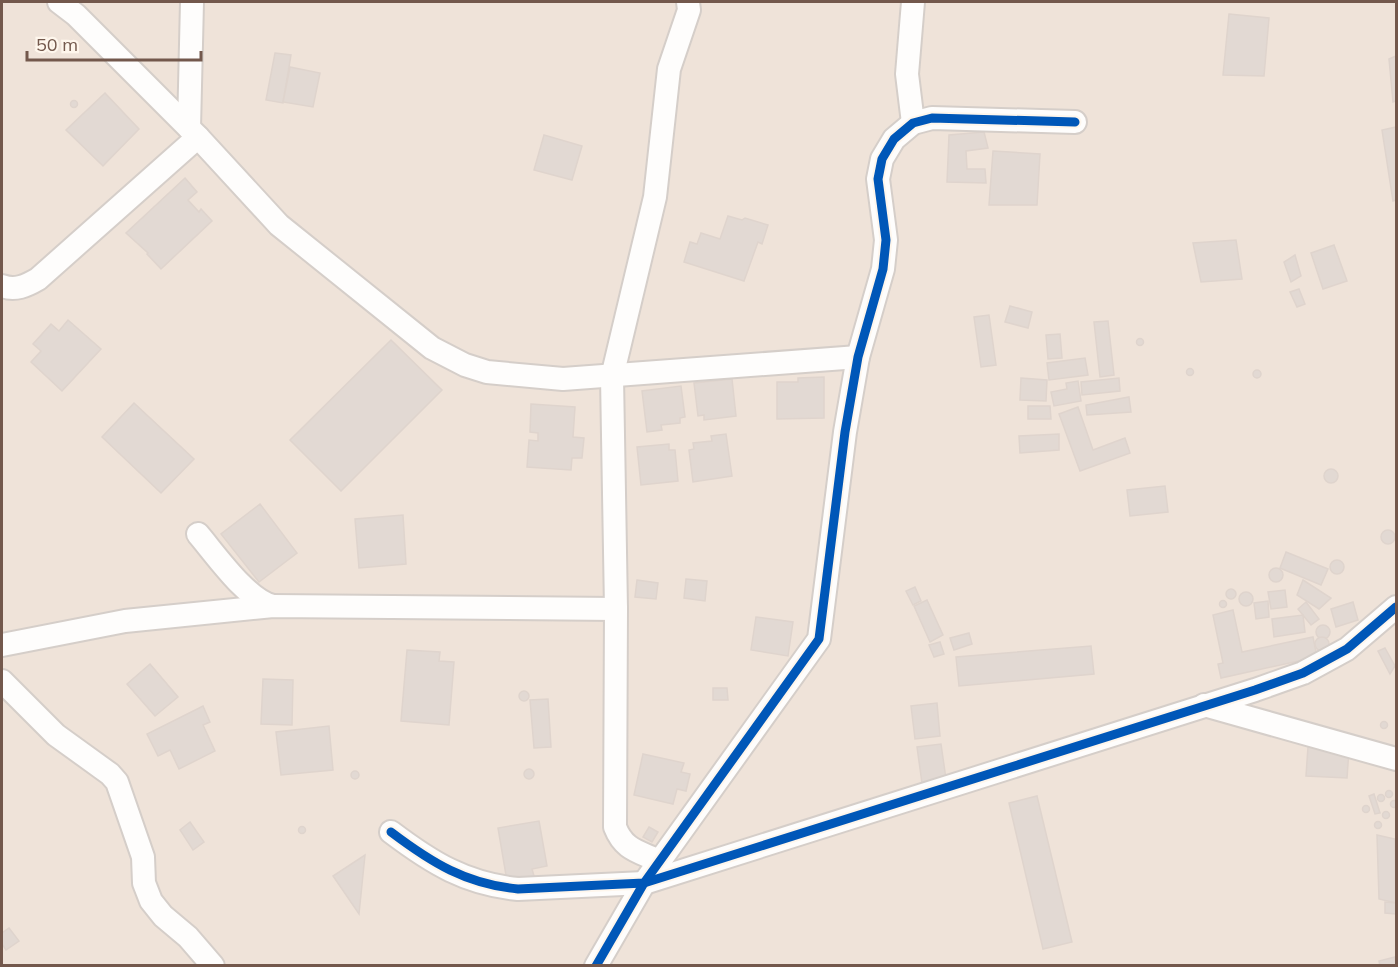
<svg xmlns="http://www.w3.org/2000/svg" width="1398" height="967" font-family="Mulish,sans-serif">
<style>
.residential{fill:#efe3d9}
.building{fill:#e2d9d3;stroke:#dfd4cd;stroke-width:1.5}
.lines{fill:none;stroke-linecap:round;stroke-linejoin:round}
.street-casing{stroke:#d5cec9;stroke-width:26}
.street{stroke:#fefdfc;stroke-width:22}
.cycleway-casing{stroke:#fef6ec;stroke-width:13}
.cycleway{stroke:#0057b8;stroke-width:9}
</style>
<rect width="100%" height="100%" fill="#f6f1eb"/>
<!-- residential -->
<polygon class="residential" points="2,2 1396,2 1396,965 2,966"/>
<!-- building -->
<g class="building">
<polygon points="1229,14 1269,18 1264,76 1223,75"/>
<polygon points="275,53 291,55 283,103 266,100"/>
<polygon points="1396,56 1396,101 1393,102 1389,59"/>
<polygon points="290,67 320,73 313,107 283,102"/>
<polygon points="105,93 139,129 103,166 66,130"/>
<circle cx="74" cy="104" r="3.5"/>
<polygon points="1396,127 1396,200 1393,201 1382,130"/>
<polygon points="984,132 988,148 966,151 967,169 985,169 986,183 947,182 949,135"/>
<polygon points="544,135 582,146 572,180 534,170"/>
<polygon points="993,151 1040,154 1037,205 989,205"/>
<polygon points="185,178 197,192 188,200 199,212 201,209 212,221 161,269 147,254 148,253 126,233"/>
<polygon points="728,216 742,220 745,218 768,225 762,244 758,242 744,281 684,262 690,242 697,244 701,233 720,239"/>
<polygon points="1236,240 1242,279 1201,282 1193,243"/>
<polygon points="1334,245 1347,281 1323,289 1311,253"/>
<polygon points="1295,255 1301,276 1291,282 1284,262"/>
<polygon points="1299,289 1305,304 1297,307 1290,292"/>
<polygon points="1010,306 1032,312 1028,328 1005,322"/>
<polygon points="989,315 996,365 981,367 974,317"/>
<polygon points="68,320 101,349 62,391 31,362 41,351 33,344 51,324 59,331"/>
<polygon points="1108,321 1114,375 1100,377 1094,322"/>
<polygon points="1060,334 1062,358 1048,359 1046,335"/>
<circle cx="1140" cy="342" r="3.5"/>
<polygon points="391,340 442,390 341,491 290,440"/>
<polygon points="1085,358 1088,375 1049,380 1047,363"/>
<circle cx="1190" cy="372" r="3.5"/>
<circle cx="1257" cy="374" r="4"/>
<polygon points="824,377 824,418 777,419 777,382 798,382 798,378"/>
<polygon points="1021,378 1047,380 1046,401 1020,400"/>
<polygon points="1119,378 1120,391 1082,395 1081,382"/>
<polygon points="732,379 736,416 704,420 704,415 698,416 694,383"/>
<polygon points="1078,381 1081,401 1054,406 1051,392 1067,389 1066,383"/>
<polygon points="681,386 685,417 680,418 680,423 661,425 662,430 647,432 642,391"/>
<polygon points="1129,397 1131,412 1087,415 1086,405"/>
<polygon points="134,403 194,459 161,493 102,437"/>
<polygon points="531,404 575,407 573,437 584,438 582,458 572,458 571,470 527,467 529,440 538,441 538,433 530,432"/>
<polygon points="1028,406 1050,406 1051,419 1028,419"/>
<polygon points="1078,407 1093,450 1125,438 1130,453 1080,471 1059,414"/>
<polygon points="726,434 732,476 693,482 689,450 694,449 693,443 712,441 711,436"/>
<polygon points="1059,434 1059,450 1020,453 1019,436"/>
<polygon points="669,444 669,450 675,450 678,481 641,485 637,447"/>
<circle cx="1331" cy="476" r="7"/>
<polygon points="1165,486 1168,512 1130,516 1127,490"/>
<polygon points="260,504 297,553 259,582 221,534"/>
<polygon points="403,515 406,564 359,568 355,519"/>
<circle cx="1388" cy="537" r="7"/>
<polygon points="1286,552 1328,569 1321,585 1280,568"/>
<circle cx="1337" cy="567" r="7"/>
<circle cx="1276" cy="575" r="7"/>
<polygon points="686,579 707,581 705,601 684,598"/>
<polygon points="637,580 658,583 656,599 635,597"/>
<polygon points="1303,580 1331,598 1319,609 1297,595"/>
<polygon points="915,587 921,601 913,605 906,591"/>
<circle cx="1231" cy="594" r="5"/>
<polygon points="1285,590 1287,607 1271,609 1268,592"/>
<circle cx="1246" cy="599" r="7"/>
<polygon points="927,600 943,635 930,642 914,606"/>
<circle cx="1223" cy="604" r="3.5"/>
<polygon points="1268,601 1269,617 1256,619 1254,603"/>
<polygon points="1306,602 1319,619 1311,625 1298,609"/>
<polygon points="1353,602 1358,620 1336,627 1331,609"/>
<polygon points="1233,610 1242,652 1313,637 1317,657 1221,678 1218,664 1223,663 1213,615"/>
<polygon points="1303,615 1305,632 1274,637 1272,619"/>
<polygon points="756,617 793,622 788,656 751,650"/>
<circle cx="1323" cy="632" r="7"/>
<polygon points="969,633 972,644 954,650 950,638"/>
<circle cx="1322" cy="644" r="7"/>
<polygon points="940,642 944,654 934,657 929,645"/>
<polygon points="1091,646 1094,674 959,686 956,657"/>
<polygon points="1385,648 1395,666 1390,674 1378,651"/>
<polygon points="407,650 440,652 439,661 454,662 449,725 401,721"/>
<polygon points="150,664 178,697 155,716 127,684"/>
<polygon points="263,679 293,680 292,725 261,724"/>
<polygon points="713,688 727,688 728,700 713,700"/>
<circle cx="524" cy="696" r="5"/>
<polygon points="548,699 551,747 534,748 530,700"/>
<polygon points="937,703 940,736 915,739 911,706"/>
<polygon points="203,706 210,722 203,725 215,751 179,769 170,750 158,756 147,734"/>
<circle cx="1384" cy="725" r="3.5"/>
<polygon points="329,726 333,770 281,775 276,732"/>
<polygon points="941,744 946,779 922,783 917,747"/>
<polygon points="1308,747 1349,750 1347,778 1306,776"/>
<polygon points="643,754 684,763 681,772 690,774 686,791 677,789 673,804 634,795"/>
<circle cx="529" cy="774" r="5"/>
<circle cx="355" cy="775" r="4"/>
<circle cx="1389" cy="794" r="3.5"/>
<polygon points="1374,794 1380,813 1375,814 1369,796"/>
<circle cx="1381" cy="798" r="3.5"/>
<polygon points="1037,796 1072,942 1043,949 1009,803"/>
<circle cx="1394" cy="804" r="3.5"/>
<circle cx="1366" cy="809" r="3.5"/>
<circle cx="1386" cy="815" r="3.5"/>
<polygon points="539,821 547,866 532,869 534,876 507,881 498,828"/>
<circle cx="1378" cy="825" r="3.5"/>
<polygon points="190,822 204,842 193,850 180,830"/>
<circle cx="302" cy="830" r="3.5"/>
<polygon points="649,827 658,832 652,842 643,837"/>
<polygon points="1377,835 1395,839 1396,903 1379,899"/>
<polygon points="365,855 359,914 333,876"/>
<polygon points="1385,902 1396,903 1396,914 1385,913"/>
<polygon points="9,928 19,941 6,950 2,944 2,933"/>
<polygon points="1395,957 1396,966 1380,966 1379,961"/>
</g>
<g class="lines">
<!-- street casing -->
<g class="street-casing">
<g id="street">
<polyline points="59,2 76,15 198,137 279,225 432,348 465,365 487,372 563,379 858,357"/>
<polyline points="913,123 907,74 913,2"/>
<polyline points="189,128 192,2"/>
<path d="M2 286C15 291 26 286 38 279L198 137"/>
<path d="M198 534C216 555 247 600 273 606"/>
<polyline points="2,645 125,621 273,606 616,609"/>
<polyline points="2,681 56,735 110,774 117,782 143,857 144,883 151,901 163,916 188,937 213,966"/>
<polyline points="1204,705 1396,759"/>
<path d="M391 832C432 863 466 884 518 889L644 883 1255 690 1303 673 1347 649 1396 607"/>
<path d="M659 861C638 851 624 850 615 827L616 609 612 377 655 197 669 69 689 10 688 2"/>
<polyline points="596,966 644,883 819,639 845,432 858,357 883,269 886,240 878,179 882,159 894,139 913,123 932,118 1075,122"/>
</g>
</g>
<!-- street -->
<use href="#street" class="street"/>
<!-- cycleway casing -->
<g class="cycleway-casing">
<g id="cycleway">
<path d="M391 832C432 863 466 884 518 889L644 883 1255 690 1303 673 1347 649 1396 607"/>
<polyline points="596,966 644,883 819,639 845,432 858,357 883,269 886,240 878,179 882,159 894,139 913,123 932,118 1075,122"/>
</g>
</g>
<!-- cycleway -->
<use href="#cycleway" class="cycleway"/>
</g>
<!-- border -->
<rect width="1398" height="967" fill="none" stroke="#73584c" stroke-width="6"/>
<!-- scale -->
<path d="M27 51v9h174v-9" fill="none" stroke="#73584c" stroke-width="3"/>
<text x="36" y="51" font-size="18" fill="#73584c" stroke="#fef6ec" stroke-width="4.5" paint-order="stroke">50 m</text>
</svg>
